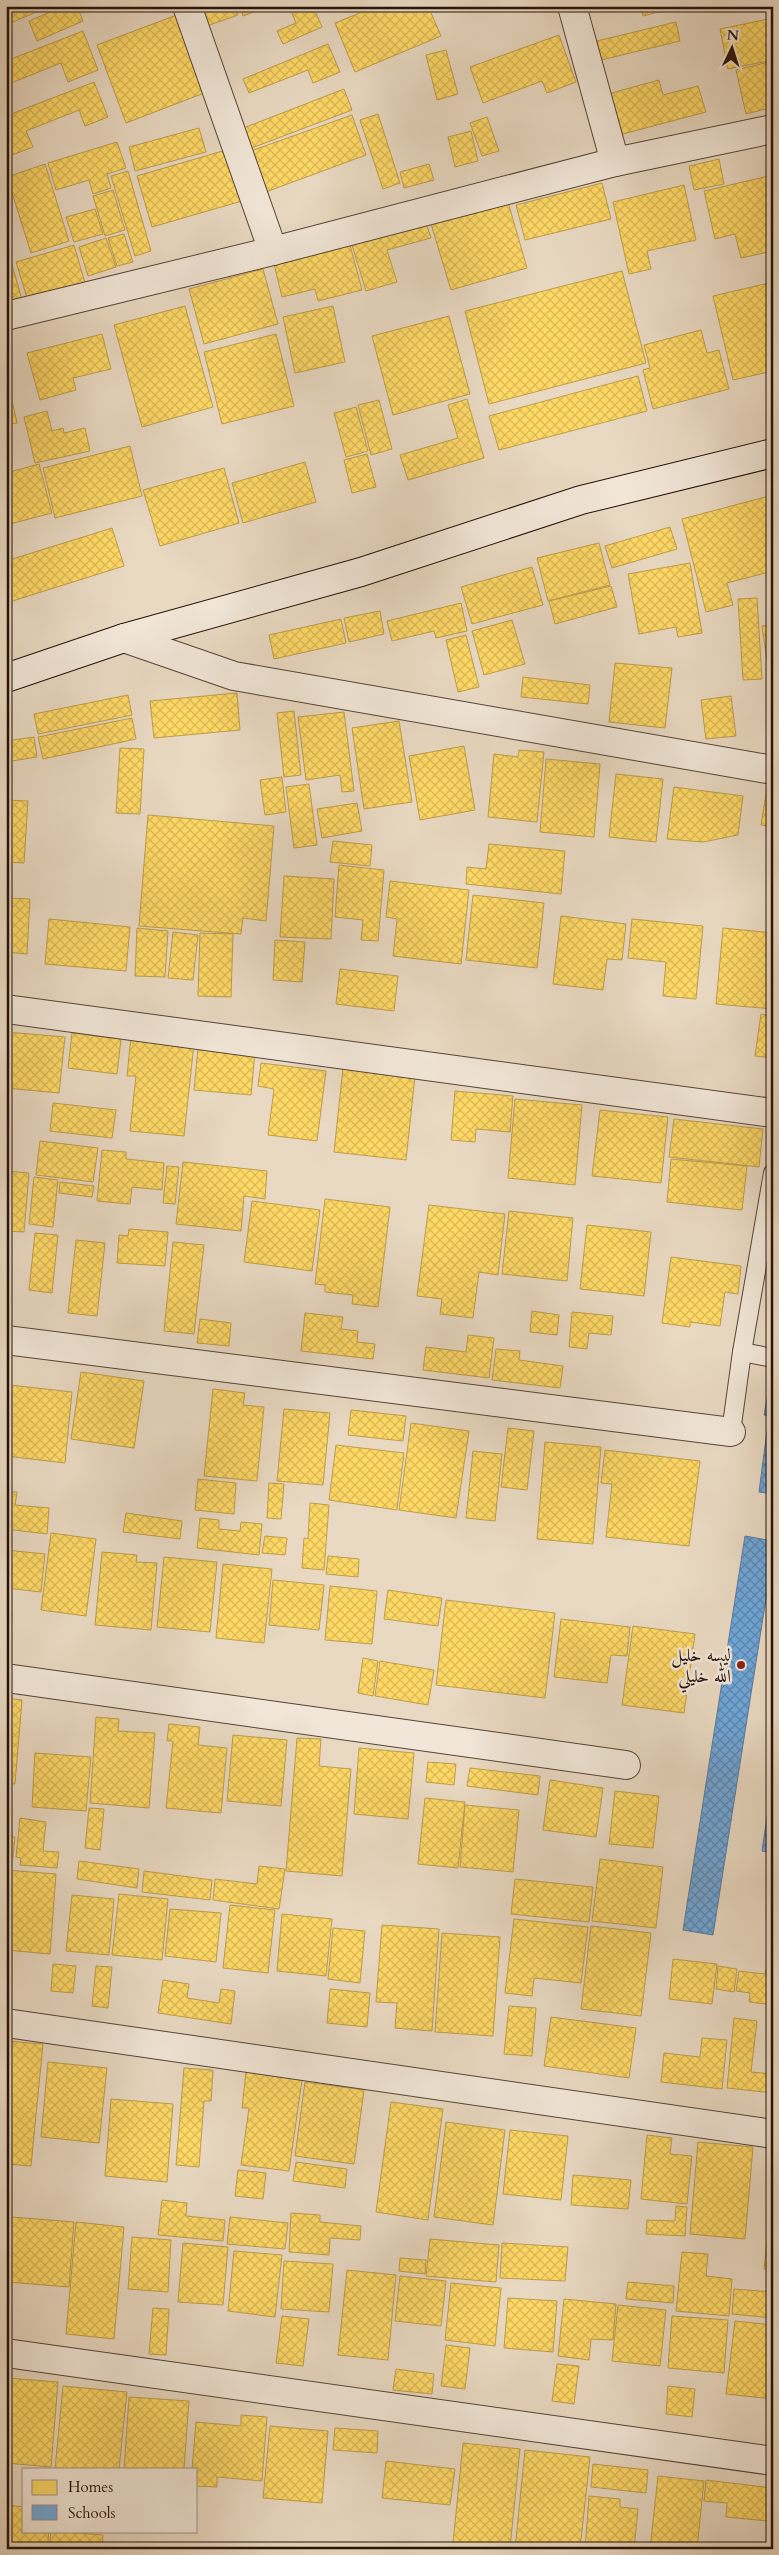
<svg xmlns="http://www.w3.org/2000/svg" width="779" height="2555" font-family="Cardo,Amiri,serif">
<style>
.homes{fill:url(#homes-cross-hatch);stroke:#be9d4a}
.schools{fill:url(#schools-cross-hatch);stroke:#597b9d}
.lines{fill:none;stroke-linecap:round;stroke-linejoin:round}
.service-casing{stroke:#564438;stroke-width:20}
.minor-casing{stroke:#564438;stroke-width:30}
.secondary-casing{stroke:#25120a;stroke-width:30}
.service{stroke:#f1e6d7;stroke-width:18}
.minor{stroke:#f1e6d7;stroke-width:28}
.secondary{stroke:#f1e6d7;stroke-width:28}
.poi-dot{fill:#8f2418;stroke:#f1e6d7;stroke-width:2}
.labels{text-anchor:middle;dominant-baseline:central;stroke-width:5;stroke-linejoin:round;paint-order:stroke}
.poi-label{font-size:18px;fill:#25120a;stroke:#f1e6d7;text-anchor:end}
</style>
<defs>
<pattern id="homes-cross-hatch" width="8" height="8" patternUnits="userSpaceOnUse" patternTransform="scale(1.25)"><rect width="8" height="8" fill="#ffd966"/><path d="M0 0l8 8M0 8l8-8" fill="none" stroke="#dab957"/></pattern>
<pattern id="schools-cross-hatch" width="8" height="8" patternUnits="userSpaceOnUse" patternTransform="scale(1.25)"><rect width="8" height="8" fill="#6fa8dc"/><path d="M0 0l8 8M0 8l8-8" fill="none" stroke="#5b87b1"/></pattern>
</defs>
<rect width="100%" height="100%" fill="#e9d9c2"/>
<filter id="stains"><feTurbulence type="fractalNoise" baseFrequency=".004" numOctaves="4"/><feColorMatrix values="0 0 0 0 .2 0 0 0 0 .09 0 0 0 0 .02 0 0 0 .5 -.17"/></filter>
<radialGradient id="worn" r=".72"><stop offset=".6" stop-color="#630" stop-opacity="0"/><stop offset="1" stop-color="#630" stop-opacity=".3"/></radialGradient>
<!-- homes -->
<g class="homes">
<polygon points="6,6 50,6 6,25"/>
<polygon points="65,6 77,6 83,21 37,41 29,21"/>
<polygon points="194,6 235,6 238,15 201,28"/>
<polygon points="240,6 270,6 243,16"/>
<polygon points="289,6 313,6 322,27 283,44 277,31 296,23"/>
<polygon points="377,6 428,6 441,36 355,72 335,23"/>
<polygon points="641,6 683,6 643,16"/>
<polygon points="182,13 212,90 126,123 97,45"/>
<polygon points="773,18 773,60 728,69 720,29"/>
<polygon points="676,22 680,41 601,60 597,41"/>
<polygon points="83,31 98,70 68,82 61,63 6,85 6,61"/>
<polygon points="559,35 576,82 547,93 542,81 483,103 470,67"/>
<polygon points="328,44 340,72 313,83 308,70 249,93 243,79"/>
<polygon points="446,50 458,94 437,100 426,55"/>
<polygon points="773,61 773,107 746,114 736,70"/>
<polygon points="659,80 663,95 698,86 706,112 619,135 608,94"/>
<polygon points="94,82 108,117 85,126 79,110 26,131 33,147 7,157 6,116"/>
<polygon points="6,89 12,104 6,106"/>
<polygon points="344,89 352,110 249,149 241,129"/>
<polygon points="378,114 400,183 383,189 360,120"/>
<polygon points="352,115 366,155 263,193 248,152"/>
<polygon points="487,117 499,151 482,156 470,123"/>
<polygon points="199,128 206,152 135,171 129,147"/>
<polygon points="471,131 478,161 455,167 448,137"/>
<polygon points="117,142 126,168 107,174 111,188 93,194 89,180 56,190 48,163"/>
<polygon points="226,150 242,201 152,227 137,176"/>
<polygon points="719,159 724,184 694,190 689,166"/>
<polygon points="45,164 69,241 31,253 7,177"/>
<polygon points="429,164 434,180 404,188 400,172"/>
<polygon points="128,171 151,251 135,256 111,176"/>
<polygon points="773,175 773,251 741,258 735,234 715,239 704,191"/>
<polygon points="602,183 611,219 525,240 516,205"/>
<polygon points="684,185 696,240 647,251 651,269 629,274 613,202"/>
<polygon points="113,190 125,230 105,236 93,196"/>
<polygon points="508,202 527,268 451,290 431,224"/>
<polygon points="95,209 103,234 74,242 66,217"/>
<polygon points="426,223 431,238 387,250 397,282 366,291 352,245"/>
<polygon points="124,234 133,262 117,266 108,238"/>
<polygon points="106,238 116,267 88,276 79,247"/>
<polygon points="74,245 85,283 28,301 16,262"/>
<polygon points="350,245 362,290 318,301 315,289 282,297 274,264"/>
<polygon points="11,261 22,300 6,304 6,263"/>
<polygon points="263,269 278,324 204,344 189,289"/>
<polygon points="622,271 646,363 489,404 465,311"/>
<polygon points="773,282 773,371 733,380 713,296"/>
<polygon points="185,306 213,407 142,427 114,325"/>
<polygon points="333,306 345,362 295,373 283,317"/>
<polygon points="449,316 470,394 393,415 372,336"/>
<polygon points="701,330 707,353 719,350 729,389 653,409 643,370 650,368 644,345"/>
<polygon points="102,334 111,369 73,378 76,390 40,400 27,353"/>
<polygon points="276,334 294,406 222,424 204,352"/>
<polygon points="6,374 17,423 6,425"/>
<polygon points="638,376 647,411 499,450 489,416"/>
<polygon points="467,399 484,458 408,480 400,455 458,438 448,405"/>
<polygon points="379,400 392,449 371,455 358,405"/>
<polygon points="356,407 368,451 346,457 334,413"/>
<polygon points="47,411 52,431 63,428 64,433 85,428 90,451 35,463 24,417"/>
<polygon points="130,446 142,496 55,518 43,468"/>
<polygon points="367,454 376,487 352,493 344,460"/>
<polygon points="305,462 316,502 243,523 232,483"/>
<polygon points="39,464 52,513 6,525 6,473"/>
<polygon points="224,468 239,523 160,546 143,490"/>
<polygon points="773,495 773,571 727,583 733,605 706,612 682,519"/>
<polygon points="670,527 677,549 612,568 605,546"/>
<polygon points="112,528 124,566 6,603 6,561"/>
<polygon points="599,543 610,585 548,601 537,558"/>
<polygon points="690,563 702,633 678,637 676,627 639,634 628,574"/>
<polygon points="532,567 543,605 472,624 461,587"/>
<polygon points="611,586 617,607 555,624 549,601"/>
<polygon points="757,598 762,679 743,680 738,599"/>
<polygon points="461,603 467,631 436,638 434,631 392,641 387,621"/>
<polygon points="380,611 384,634 349,642 344,618"/>
<polygon points="341,619 346,643 274,659 269,635"/>
<polygon points="512,620 525,664 484,675 472,631"/>
<polygon points="773,624 773,681 770,681 762,626"/>
<polygon points="466,635 479,687 458,692 446,640"/>
<polygon points="615,663 672,668 665,728 609,722"/>
<polygon points="523,677 590,685 588,704 521,697"/>
<polygon points="237,693 240,730 154,738 150,701"/>
<polygon points="128,695 132,715 38,734 34,714"/>
<polygon points="731,696 736,736 706,739 701,700"/>
<polygon points="294,711 301,775 284,777 277,713"/>
<polygon points="344,712 354,791 342,792 340,775 306,780 298,717"/>
<polygon points="132,718 136,739 43,759 38,737"/>
<polygon points="399,721 412,802 364,809 352,728"/>
<polygon points="34,737 37,757 6,762 6,741"/>
<polygon points="464,746 475,810 420,820 409,756"/>
<polygon points="120,748 144,749 140,814 116,813"/>
<polygon points="519,750 544,752 537,822 488,817 494,754 518,757"/>
<polygon points="546,759 600,764 594,837 540,832"/>
<polygon points="616,774 663,779 656,842 609,837"/>
<polygon points="282,777 286,812 265,815 260,780"/>
<polygon points="768,782 773,783 773,827 761,825"/>
<polygon points="309,784 317,845 294,848 286,787"/>
<polygon points="674,787 743,796 738,835 703,842 667,839"/>
<polygon points="6,800 28,801 24,863 6,862"/>
<polygon points="357,803 362,831 322,838 317,809"/>
<polygon points="148,815 274,826 266,921 243,918 241,934 139,926"/>
<polygon points="333,841 372,845 370,866 330,862"/>
<polygon points="489,844 565,851 561,894 466,884 467,867 486,869"/>
<polygon points="339,865 384,870 378,941 361,940 363,920 335,917"/>
<polygon points="284,876 334,879 331,939 280,937"/>
<polygon points="390,881 469,890 461,964 393,956 397,919 386,917"/>
<polygon points="473,895 544,903 537,968 466,960"/>
<polygon points="6,898 30,899 27,954 6,952"/>
<polygon points="561,916 626,924 622,960 607,959 603,990 553,984"/>
<polygon points="49,919 130,927 126,971 45,964"/>
<polygon points="632,919 703,926 696,999 663,996 666,962 628,958"/>
<polygon points="137,928 168,931 165,977 135,976"/>
<polygon points="723,928 773,933 773,1009 716,1004"/>
<polygon points="173,932 198,935 193,980 168,978"/>
<polygon points="200,933 233,934 231,997 198,996"/>
<polygon points="275,940 305,942 302,982 273,980"/>
<polygon points="340,969 398,976 394,1011 336,1004"/>
<polygon points="761,1014 773,1016 773,1058 755,1056"/>
<polygon points="6,1032 65,1037 59,1093 6,1088"/>
<polygon points="72,1033 121,1039 117,1074 68,1068"/>
<polygon points="131,1037 194,1044 184,1136 130,1131 136,1076 127,1076"/>
<polygon points="198,1048 255,1052 251,1095 194,1090"/>
<polygon points="261,1063 326,1071 317,1141 268,1135 274,1089 258,1086"/>
<polygon points="343,1068 415,1076 406,1160 334,1152"/>
<polygon points="455,1091 513,1096 510,1132 476,1129 475,1142 451,1140"/>
<polygon points="515,1099 582,1105 575,1185 508,1178"/>
<polygon points="53,1103 116,1110 112,1138 50,1131"/>
<polygon points="600,1110 668,1117 661,1183 592,1176"/>
<polygon points="674,1119 763,1129 759,1167 669,1157"/>
<polygon points="40,1141 98,1148 93,1182 36,1175"/>
<polygon points="102,1150 126,1152 126,1159 164,1163 162,1190 132,1187 130,1204 97,1201"/>
<polygon points="671,1159 747,1166 742,1210 667,1202"/>
<polygon points="183,1162 267,1171 265,1199 244,1196 241,1231 176,1224"/>
<polygon points="167,1166 179,1167 175,1204 163,1203"/>
<polygon points="6,1171 29,1173 24,1232 6,1231"/>
<polygon points="34,1177 58,1180 53,1227 29,1224"/>
<polygon points="60,1182 94,1186 92,1197 59,1193"/>
<polygon points="325,1199 390,1207 378,1307 352,1304 353,1295 325,1292 325,1285 315,1284"/>
<polygon points="252,1201 320,1210 312,1271 244,1262"/>
<polygon points="429,1205 505,1214 498,1275 479,1272 473,1318 440,1314 442,1299 417,1296"/>
<polygon points="509,1211 573,1218 567,1281 502,1274"/>
<polygon points="587,1225 651,1232 644,1296 580,1289"/>
<polygon points="129,1229 168,1232 165,1266 117,1263 119,1235 128,1236"/>
<polygon points="35,1233 58,1235 52,1293 29,1290"/>
<polygon points="76,1240 105,1243 97,1316 68,1313"/>
<polygon points="173,1242 204,1245 194,1334 164,1331"/>
<polygon points="671,1257 741,1266 738,1294 725,1292 720,1326 690,1322 690,1327 662,1323"/>
<polygon points="532,1311 559,1315 557,1335 530,1332"/>
<polygon points="572,1312 613,1316 611,1335 589,1333 587,1349 569,1347"/>
<polygon points="305,1313 343,1317 341,1329 358,1331 357,1342 375,1344 373,1359 301,1351"/>
<polygon points="773,1313 773,1340 769,1340"/>
<polygon points="200,1319 231,1323 229,1346 197,1343"/>
<polygon points="468,1335 494,1338 489,1378 423,1370 426,1347 466,1352"/>
<polygon points="496,1349 520,1351 519,1360 563,1366 560,1388 492,1380"/>
<polygon points="81,1372 144,1381 134,1448 71,1439"/>
<polygon points="10,1385 72,1392 65,1463 6,1456 6,1418"/>
<polygon points="213,1389 245,1393 243,1405 264,1407 257,1481 204,1476"/>
<polygon points="284,1409 330,1413 323,1485 277,1481"/>
<polygon points="351,1410 406,1416 403,1441 348,1435"/>
<polygon points="411,1423 469,1431 456,1518 399,1510"/>
<polygon points="508,1428 534,1431 527,1490 501,1487"/>
<polygon points="545,1442 601,1447 593,1544 537,1539"/>
<polygon points="336,1445 404,1453 397,1510 329,1500"/>
<polygon points="605,1450 700,1461 689,1546 606,1537 612,1484 601,1483"/>
<polygon points="473,1451 502,1454 495,1521 466,1518"/>
<polygon points="198,1479 236,1483 234,1514 195,1510"/>
<polygon points="269,1483 284,1484 281,1519 267,1518"/>
<polygon points="6,1491 17,1492 15,1505 49,1508 47,1534 6,1529"/>
<polygon points="310,1503 329,1505 324,1570 302,1568 304,1538 308,1539"/>
<polygon points="126,1513 182,1521 180,1539 123,1532"/>
<polygon points="200,1518 219,1520 219,1529 240,1531 241,1522 262,1524 259,1555 197,1548"/>
<polygon points="51,1533 96,1539 86,1616 41,1610"/>
<polygon points="265,1536 287,1538 285,1555 262,1553"/>
<polygon points="6,1550 45,1554 41,1592 6,1588"/>
<polygon points="102,1552 137,1555 136,1562 157,1563 151,1630 95,1625"/>
<polygon points="328,1556 359,1559 358,1577 326,1574"/>
<polygon points="164,1557 217,1562 210,1632 157,1627"/>
<polygon points="223,1564 272,1569 264,1643 216,1638"/>
<polygon points="273,1580 324,1585 319,1630 269,1625"/>
<polygon points="330,1586 377,1591 372,1644 325,1640"/>
<polygon points="388,1590 442,1598 438,1626 384,1619"/>
<polygon points="446,1600 555,1613 545,1698 436,1685"/>
<polygon points="6,1613 12,1613 9,1649 6,1649"/>
<polygon points="561,1619 630,1627 627,1656 611,1655 607,1683 554,1677"/>
<polygon points="633,1626 695,1634 684,1713 622,1705"/>
<polygon points="363,1658 378,1661 373,1696 358,1693"/>
<polygon points="380,1661 434,1670 428,1705 375,1696"/>
<polygon points="6,1698 22,1700 15,1784 6,1783"/>
<polygon points="96,1717 119,1719 118,1731 155,1733 149,1808 90,1803"/>
<polygon points="169,1724 200,1727 198,1745 227,1748 221,1813 166,1808 173,1741 167,1741"/>
<polygon points="233,1735 287,1740 281,1806 227,1801"/>
<polygon points="297,1738 321,1739 319,1766 351,1769 342,1876 286,1871"/>
<polygon points="359,1748 414,1753 408,1819 354,1814"/>
<polygon points="35,1753 91,1757 86,1811 32,1807"/>
<polygon points="428,1762 456,1764 454,1785 426,1782"/>
<polygon points="470,1768 540,1776 538,1795 467,1786"/>
<polygon points="550,1780 603,1788 596,1837 543,1830"/>
<polygon points="615,1791 659,1796 653,1848 609,1844"/>
<polygon points="425,1798 465,1802 458,1868 418,1864"/>
<polygon points="465,1805 519,1810 513,1872 460,1867"/>
<polygon points="89,1808 104,1809 100,1850 85,1848"/>
<polygon points="20,1818 46,1822 43,1851 59,1852 57,1868 20,1865 21,1858 16,1857"/>
<polygon points="6,1836 15,1837 13,1858 6,1858"/>
<polygon points="600,1859 663,1867 656,1928 592,1921"/>
<polygon points="79,1861 139,1869 137,1888 77,1879"/>
<polygon points="259,1866 285,1869 279,1909 213,1900 215,1879 257,1884"/>
<polygon points="6,1870 56,1874 50,1954 6,1950"/>
<polygon points="144,1871 212,1880 210,1900 142,1892"/>
<polygon points="515,1879 593,1887 589,1922 511,1914"/>
<polygon points="119,1894 168,1899 162,1960 112,1955"/>
<polygon points="72,1895 114,1899 109,1955 66,1951"/>
<polygon points="230,1905 275,1910 268,1973 223,1968"/>
<polygon points="170,1909 221,1913 216,1962 165,1956"/>
<polygon points="282,1914 332,1919 326,1976 277,1971"/>
<polygon points="514,1919 588,1927 581,1983 534,1978 532,1996 505,1993"/>
<polygon points="382,1925 439,1929 432,2031 395,2028 397,2003 376,2002"/>
<polygon points="591,1926 651,1933 641,2016 581,2009"/>
<polygon points="333,1928 365,1931 360,1983 328,1979"/>
<polygon points="442,1933 500,1937 493,2036 435,2032"/>
<polygon points="673,1959 717,1964 712,2004 669,1999"/>
<polygon points="53,1964 76,1966 73,1993 51,1991"/>
<polygon points="96,1966 112,1967 108,2008 92,2006"/>
<polygon points="718,1966 737,1969 734,1992 716,1989"/>
<polygon points="766,1969 773,1970 773,2005 749,2002 750,1993 736,1991 739,1971 765,1974"/>
<polygon points="163,1980 189,1984 187,1998 219,2003 221,1989 235,1991 231,2024 158,2013"/>
<polygon points="330,1989 370,1993 367,2027 327,2023"/>
<polygon points="509,2006 536,2008 532,2056 504,2054"/>
<polygon points="551,2017 636,2028 629,2078 544,2066"/>
<polygon points="734,2018 757,2021 751,2072 773,2074 773,2093 727,2088"/>
<polygon points="702,2038 727,2040 722,2089 661,2082 664,2053 700,2057"/>
<polygon points="6,2041 43,2044 31,2166 6,2164"/>
<polygon points="48,2062 107,2068 99,2143 41,2137"/>
<polygon points="184,2068 213,2070 211,2101 204,2101 199,2167 176,2165"/>
<polygon points="246,2072 302,2080 289,2171 241,2165 249,2108 242,2108"/>
<polygon points="305,2082 364,2090 354,2164 295,2156"/>
<polygon points="111,2099 173,2104 167,2182 105,2176"/>
<polygon points="391,2102 443,2109 428,2220 376,2212"/>
<polygon points="446,2122 505,2130 493,2225 434,2217"/>
<polygon points="510,2130 568,2136 561,2200 503,2194"/>
<polygon points="647,2135 672,2138 670,2154 692,2156 687,2204 641,2199"/>
<polygon points="698,2142 753,2147 745,2239 690,2234"/>
<polygon points="296,2162 347,2169 345,2188 293,2181"/>
<polygon points="238,2170 266,2173 263,2199 235,2196"/>
<polygon points="573,2175 631,2180 628,2209 571,2205"/>
<polygon points="772,2193 773,2193 773,2270 764,2269"/>
<polygon points="162,2200 187,2203 186,2216 225,2220 223,2241 158,2235"/>
<polygon points="676,2206 687,2207 685,2236 646,2234 647,2220 675,2221"/>
<polygon points="291,2213 320,2215 320,2222 361,2226 360,2240 330,2238 329,2255 289,2252"/>
<polygon points="12,2217 74,2222 69,2287 7,2282"/>
<polygon points="230,2217 288,2223 285,2249 227,2244"/>
<polygon points="76,2222 124,2227 114,2339 66,2334"/>
<polygon points="132,2237 171,2240 168,2292 128,2289"/>
<polygon points="430,2239 499,2245 496,2282 426,2276"/>
<polygon points="183,2243 228,2247 223,2305 178,2302"/>
<polygon points="502,2243 568,2247 565,2281 500,2278"/>
<polygon points="234,2251 282,2255 275,2317 228,2311"/>
<polygon points="682,2252 708,2254 706,2276 732,2279 729,2316 676,2311"/>
<polygon points="400,2258 426,2260 425,2274 399,2271"/>
<polygon points="284,2261 333,2264 329,2312 281,2309"/>
<polygon points="347,2270 396,2275 388,2360 338,2355"/>
<polygon points="400,2276 446,2281 441,2326 395,2321"/>
<polygon points="628,2282 674,2286 673,2303 626,2299"/>
<polygon points="451,2283 501,2288 495,2346 445,2340"/>
<polygon points="734,2289 773,2292 773,2318 732,2314"/>
<polygon points="508,2298 557,2301 553,2352 504,2348"/>
<polygon points="564,2299 616,2304 613,2340 591,2339 589,2360 558,2356"/>
<polygon points="618,2305 666,2310 660,2366 612,2361"/>
<polygon points="153,2308 169,2309 166,2355 149,2354"/>
<polygon points="282,2316 309,2319 303,2366 276,2363"/>
<polygon points="672,2316 728,2320 724,2373 668,2368"/>
<polygon points="735,2321 773,2325 773,2399 726,2394"/>
<polygon points="446,2345 470,2348 465,2389 441,2386"/>
<polygon points="557,2364 579,2366 574,2404 552,2401"/>
<polygon points="396,2369 434,2374 432,2394 393,2390"/>
<polygon points="6,2378 58,2382 51,2467 6,2463"/>
<polygon points="63,2386 127,2392 119,2469 55,2469"/>
<polygon points="668,2386 695,2389 692,2417 666,2414"/>
<polygon points="129,2397 189,2401 184,2469 124,2469"/>
<polygon points="241,2415 267,2417 262,2481 217,2477 217,2487 196,2486 196,2469 192,2469 196,2422 241,2426"/>
<polygon points="270,2426 328,2431 322,2503 263,2498"/>
<polygon points="335,2428 378,2431 377,2453 333,2450"/>
<polygon points="463,2443 520,2449 510,2548 453,2543"/>
<polygon points="525,2450 590,2457 580,2549 515,2549"/>
<polygon points="386,2461 455,2469 450,2505 382,2498"/>
<polygon points="593,2464 648,2470 646,2493 591,2487"/>
<polygon points="658,2476 704,2481 697,2549 650,2549"/>
<polygon points="706,2480 772,2488 768,2521 726,2517 727,2503 704,2501"/>
<polygon points="589,2496 620,2499 620,2507 638,2509 634,2549 585,2549"/>
<polygon points="6,2505 24,2507 24,2531 49,2531 47,2549 6,2549"/>
<polygon points="51,2531 103,2535 102,2549 49,2549"/>
</g>
<!-- schools -->
<g class="schools">
<polygon points="770,1381 773,1381 773,1417 764,1415"/>
<polygon points="767,1431 773,1432 773,1494 759,1492"/>
<polygon points="745,1536 773,1541 773,1554 713,1935 683,1930"/>
<polygon points="773,1776 773,1853 762,1851"/>
</g>
<g class="lines">
<!-- service casing -->
<g class="service-casing">
<g id="service">
<polyline points="742,1352 773,1358"/>
<polyline points="731,1432 742,1352 773,1173"/>
</g>
</g>
<!-- minor casing -->
<g class="minor-casing">
<g id="minor">
<polyline points="187,6 273,251"/>
<polyline points="572,6 615,162"/>
<polyline points="6,316 273,251 615,162 773,129"/>
<polyline points="124,638 234,676 773,770"/>
<polyline points="6,1009 773,1113"/>
<polyline points="6,1340 731,1432"/>
<polyline points="6,1678 626,1765"/>
<polyline points="6,2023 773,2134"/>
<polyline points="6,2353 773,2461"/>
</g>
</g>
<!-- secondary casing -->
<g class="secondary-casing">
<polyline id="secondary" points="6,678 124,638 361,572 581,500 773,453"/>
</g>
<!-- service -->
<use href="#service" class="service"/>
<!-- minor -->
<use href="#minor" class="minor"/>
<!-- secondary -->
<use href="#secondary" class="secondary"/>
</g>
<!-- markers -->
<circle class="poi-dot" cx="741" cy="1665" r="5"/>
<g class="labels">
<!-- poi labels -->
<g class="poi-label">
<text x="731" y="1655">ليسه خليل<tspan x="731" dy="21">الله خليلي</tspan></text>
</g>
</g>
<!-- margin -->
<rect width="779" height="2555" fill="none" stroke="#e9d9c2" stroke-width="25"/>
<rect x="8" y="8" width="764" height="2540" fill="none" stroke="#25120a" stroke-width="2.5"/>
<rect x="12" y="12" width="754" height="2530" fill="none" stroke="#25120a"/>
<!-- legend -->
<rect x="22" y="2468" width="175" height="65" fill="#f1e6d7" stroke="#9f9185"/>
<rect x="32" y="2480" width="25" height="15" fill="#ffd966" stroke="#9f9185"/>
<text x="68" y="2492" font-size="15" fill="#25120a">Homes</text>
<rect x="32" y="2505" width="25" height="15" fill="#6fa8dc" stroke="#9f9185"/>
<text x="68" y="2518" font-size="15" fill="#25120a">Schools</text>
<!-- north arrow -->
<g transform="translate(732 48) rotate(4)" stroke="#f1e6d7" stroke-width="4" paint-order="stroke">
<path d="M0-4L9 19L0 12L-9 19Z" fill="#25120a"/>
<text y="-8" font-size="14" font-weight="bold" text-anchor="middle" fill="#25120a">N</text>
</g>
<rect width="100%" height="100%" filter="url(#stains)"/>
<rect width="100%" height="100%" fill="url(#worn)"/>
</svg>
